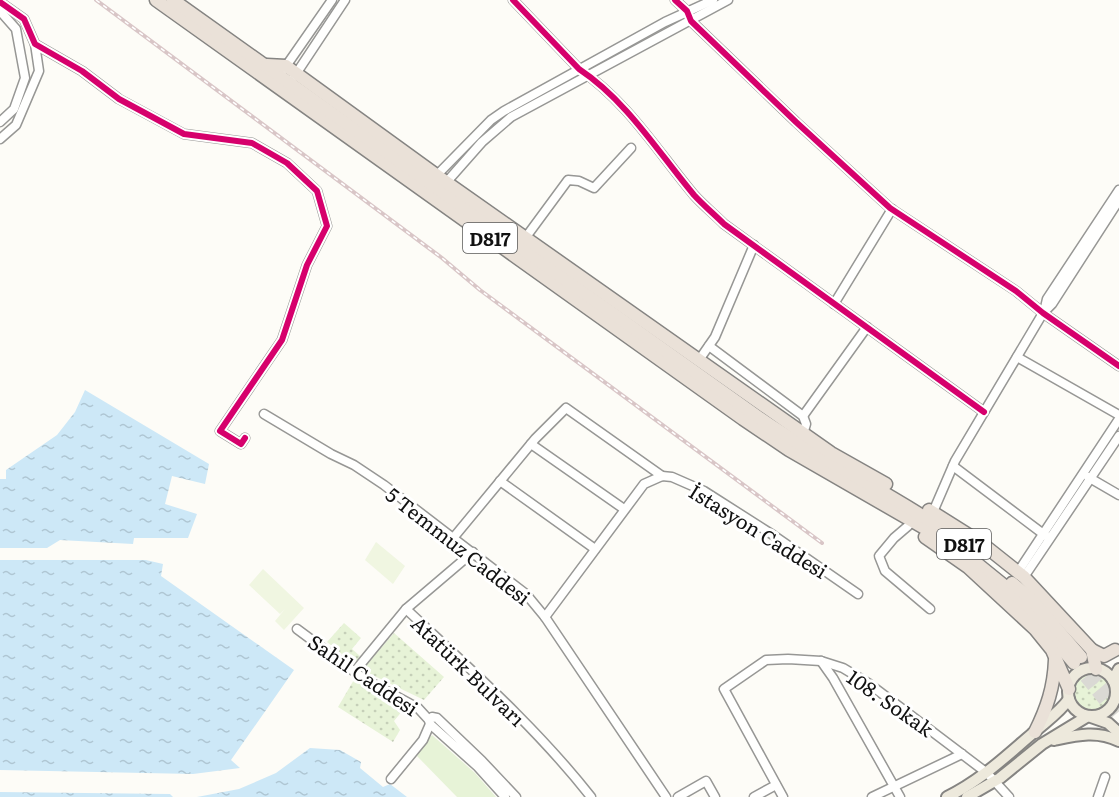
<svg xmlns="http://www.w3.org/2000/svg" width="1119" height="797" font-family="Literata,serif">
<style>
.grass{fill:url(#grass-dots)}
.park{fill:#e7f3d7}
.pitch{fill:#f0f6e1}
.water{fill:url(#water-ripples)}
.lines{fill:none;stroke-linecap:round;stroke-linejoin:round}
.highway-tunnel{stroke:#dad9d4;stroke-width:12;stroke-dasharray:12 6;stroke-linecap:butt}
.minor-casing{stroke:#979795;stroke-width:11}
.major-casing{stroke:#858482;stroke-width:14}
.highway-casing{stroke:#858482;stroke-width:15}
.minor{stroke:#fffffe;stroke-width:8}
.major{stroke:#ede9dc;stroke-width:10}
.highway{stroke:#eae1d8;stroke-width:12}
.rail-casing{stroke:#d9c6c7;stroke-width:4}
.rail{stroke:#fff;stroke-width:1.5;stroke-dasharray:4.5;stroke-linecap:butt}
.cycleway-casing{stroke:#fff;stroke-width:10}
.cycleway{stroke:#d6006c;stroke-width:6}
.labels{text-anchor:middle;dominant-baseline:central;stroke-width:6;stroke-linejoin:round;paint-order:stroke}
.shield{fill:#fff;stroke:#585858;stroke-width:1.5}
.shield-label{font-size:18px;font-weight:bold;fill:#111}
.street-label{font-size:20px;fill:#111;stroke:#fff}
</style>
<defs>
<pattern id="grass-dots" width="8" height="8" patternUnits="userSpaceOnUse" patternTransform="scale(1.5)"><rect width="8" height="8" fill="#e7f3d7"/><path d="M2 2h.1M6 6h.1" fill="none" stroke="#c5cfb8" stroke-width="1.8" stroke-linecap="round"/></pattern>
<pattern id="water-ripples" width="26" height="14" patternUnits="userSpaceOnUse" patternTransform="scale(1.5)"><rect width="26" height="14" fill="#cde8f7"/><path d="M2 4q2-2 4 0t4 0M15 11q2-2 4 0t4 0" fill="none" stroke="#afc6d3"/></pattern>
</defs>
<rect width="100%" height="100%" fill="#fdfcf7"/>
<!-- grass -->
<g class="grass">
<polygon points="344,623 361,638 352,649 360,656 354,664 327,642"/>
<polygon points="394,633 444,677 424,700 362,670"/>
<circle cx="1093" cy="692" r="18"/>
<polygon points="355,678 383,692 403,710 394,721 400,730 393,742 338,707"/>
</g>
<!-- park -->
<polygon class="park" points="432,735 475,773 496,797 457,797 416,755"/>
<!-- pitch -->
<g class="pitch">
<polygon points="376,542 405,566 393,584 365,560"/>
<polygon points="263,569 304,608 284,630 275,621 285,609 280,614 249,585"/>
</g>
<!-- water -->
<g class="water">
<polygon points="85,390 209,464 205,484 172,476 165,504 197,514 188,538 134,538 133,544 60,540 47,548 0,548 0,479 6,479 6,470 57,435 75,412"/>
<polygon points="0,560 146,560 163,564 161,576 294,670 231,760 240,768 193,774 0,770"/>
<polygon points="310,748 340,750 361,762 360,768 383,787 390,784 407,797 197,797 239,789 276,773"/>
<polygon points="0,792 170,794 173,797 0,797"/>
</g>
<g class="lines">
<!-- highway-tunnel -->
<g class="highway-tunnel">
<polyline points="1081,657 1119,701"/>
<polyline points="1074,663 1119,718"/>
</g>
<!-- minor casing -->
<g class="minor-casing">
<g id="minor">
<path d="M513 0 579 69C627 101 658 152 694 195 703 205 714 214 724 224L984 412"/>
<polyline points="675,0 687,11 691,21 796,122 890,208 1016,291 1043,313 1119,366"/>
<polyline points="0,2 24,19 35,44 82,71 119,99 184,134 252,143 287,163 317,191 327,226 307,265 282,340 220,431 241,444 245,438"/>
<polyline points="0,11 16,29 25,78 14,109 0,122"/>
<polyline points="284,69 332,0"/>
<polyline points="294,77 345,0"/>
<polyline points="0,139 16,125 39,71 35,44"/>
<polyline points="435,177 491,120 504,111 665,22 713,0"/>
<polyline points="444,185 482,142 511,117 728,0"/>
<polyline points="526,237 568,180 579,181 594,188 631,148"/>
<polyline points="834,304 892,209"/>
<polyline points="1044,312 1047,299 1119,190"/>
<polyline points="709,346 803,416 806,424 803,434"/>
<polyline points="1017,357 1119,415"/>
<polyline points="699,360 715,337 754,245"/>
<polyline points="264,414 331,454 354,465 384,485 526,594 545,617 666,797"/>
<polyline points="803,416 867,327"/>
<polyline points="531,444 624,509"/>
<polyline points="953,466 1046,536"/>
<polyline points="1088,477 1119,495"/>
<polyline points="500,481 595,549"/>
<polyline points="933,512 955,461 1043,313 1052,304 1119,200"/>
<polyline points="908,526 894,538 879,556 885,571 930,609"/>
<polyline points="454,537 535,439 566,408 662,476"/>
<path d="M473 552 406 609C470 669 537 728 591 797"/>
<polyline points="1018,572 1119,419"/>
<polyline points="1024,577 1119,436"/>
<polyline points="545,617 644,484 662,476 672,477 704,491 773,535 858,594"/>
<polyline points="297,629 363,678 418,708 429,720"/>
<polyline points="821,661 833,678 900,797"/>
<polyline points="355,671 406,609"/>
<polyline points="391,779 423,740 430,724"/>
<polyline points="505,797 478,767 430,724 429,720 432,717 437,718 482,761 516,797"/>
<polyline points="678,797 706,781 715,797"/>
<polyline points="754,797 776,785"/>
<polyline points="783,797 724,689 766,660 788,659 821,661 843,668 868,683 987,773 1009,797"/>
<polyline points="872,797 962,754"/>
<polyline points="1098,797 1105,777"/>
</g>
</g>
<!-- major casing -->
<g class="major-casing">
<g id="major">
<circle cx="1092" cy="692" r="24"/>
<polyline points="1117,685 1113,680 1119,669"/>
<path d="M1054 740C1077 735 1097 730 1119 741"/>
<path d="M947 797C980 781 1005 757 1032 734 1045 722 1059 713 1069 699"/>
<polyline points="967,797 1000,778 1042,744 1088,716 1108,723 1119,733"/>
</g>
</g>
<!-- highway casing -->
<g class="highway-casing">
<g id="highway">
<polyline points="156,0 743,419 789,450 954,545 1007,588 1029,610 1074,663"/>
<path d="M173 0 764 421C827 464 897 496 959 540"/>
<polyline points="267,65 286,66 446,182 831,453 886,484"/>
<polyline points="929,510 980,542 1024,577 1092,650 1096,669"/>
<polyline points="925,537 968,567 1035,629 1052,650 1069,689"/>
<polyline points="1012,583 1031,599 1081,657"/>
<polyline points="1092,650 1104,656 1115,650"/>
<path d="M1035 732C1047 708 1054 687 1055 660"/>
</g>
</g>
<!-- minor -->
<use href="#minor" class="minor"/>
<!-- major -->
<use href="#major" class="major"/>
<!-- highway -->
<use href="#highway" class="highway"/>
<!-- rail casing -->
<g class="rail-casing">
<polyline id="rail" points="96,0 442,258 480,290 822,543"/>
</g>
<!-- rail -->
<use href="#rail" class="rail"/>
<!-- cycleway casing -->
<g class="cycleway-casing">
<g id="cycleway">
<path d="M513 0 579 69C627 101 658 152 694 195 703 205 714 214 724 224L984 412"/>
<polyline points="675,0 687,11 691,21 796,122 890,208 1016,291 1043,313 1119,366"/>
<polyline points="0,2 24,19 35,44 82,71 119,99 184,134 252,143 287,163 317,191 327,226 307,265 282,340 220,431 241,444 245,438"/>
</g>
</g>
<!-- cycleway -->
<use href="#cycleway" class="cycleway"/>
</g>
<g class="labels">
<!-- shield labels -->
<g class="shield">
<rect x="463" y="223" width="54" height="30" rx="4.5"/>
<rect x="937" y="529" width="54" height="30" rx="4.5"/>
</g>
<g class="shield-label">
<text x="490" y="238">D817</text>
<text x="964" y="544">D817</text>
</g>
<!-- street labels -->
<g class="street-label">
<text transform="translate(759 530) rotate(32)">İstasyon Caddesi</text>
<text transform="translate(459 545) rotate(38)">5 Temmuz Caddesi</text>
<text transform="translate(469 670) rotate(44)">Atatürk Bulvarı</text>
<text transform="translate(364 674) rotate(34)">Sahil Caddesi</text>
<text transform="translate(891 702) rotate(35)">108. Sokak</text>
</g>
</g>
</svg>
